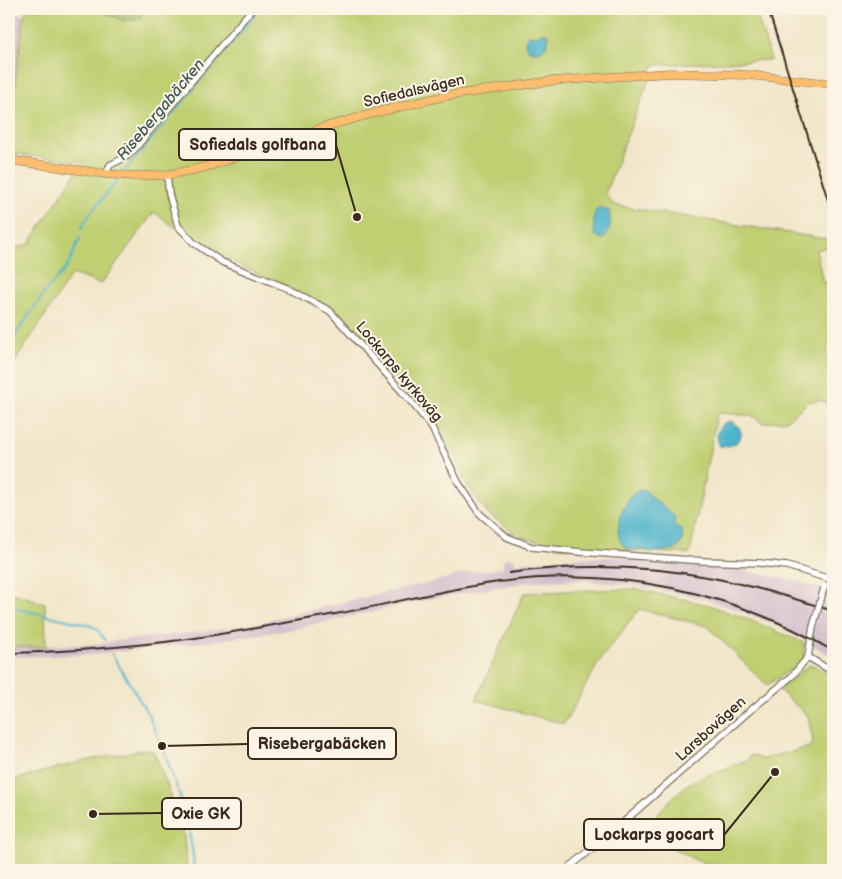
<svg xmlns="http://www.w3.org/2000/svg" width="842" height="879" font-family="'Balsamiq Sans',sans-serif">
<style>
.industrial{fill:#d1bdcc}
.green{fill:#bfcf72;stroke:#7d7c48}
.forest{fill:#97b264;stroke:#696e41}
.water{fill:#4db3cc;stroke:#446e75}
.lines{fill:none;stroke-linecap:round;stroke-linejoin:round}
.stream{stroke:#4db3cc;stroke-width:2}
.minor-casing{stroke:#7b6c5a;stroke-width:8}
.major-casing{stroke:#7b6c5a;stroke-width:9}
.minor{stroke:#fff;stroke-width:5.5}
.major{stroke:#fbbd6e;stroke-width:8}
.rail{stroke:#3b2a1e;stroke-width:2}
.minor-bridge-casing{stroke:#7b6c5a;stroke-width:8;stroke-linecap:butt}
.minor-bridge{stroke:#fff;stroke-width:5.5}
.labels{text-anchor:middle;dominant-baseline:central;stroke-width:4;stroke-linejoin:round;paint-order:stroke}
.street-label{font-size:15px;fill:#3b2a1e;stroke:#fcf5e5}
.water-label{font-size:16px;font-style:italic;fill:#415a5b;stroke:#fcf5e5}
.leader{fill:none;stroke:#3b2a1e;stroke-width:2}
.callout-dot{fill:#3b2a1e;stroke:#fcf5e5;stroke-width:2}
.callout{fill:#fcf5e5;stroke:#3b2a1e;stroke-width:2}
.callout-label{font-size:16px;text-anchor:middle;font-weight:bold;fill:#3b2a1e}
</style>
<rect width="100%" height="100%" fill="#fcf5e5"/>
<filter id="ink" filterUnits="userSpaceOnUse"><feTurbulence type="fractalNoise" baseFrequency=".02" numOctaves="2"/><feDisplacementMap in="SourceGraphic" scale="10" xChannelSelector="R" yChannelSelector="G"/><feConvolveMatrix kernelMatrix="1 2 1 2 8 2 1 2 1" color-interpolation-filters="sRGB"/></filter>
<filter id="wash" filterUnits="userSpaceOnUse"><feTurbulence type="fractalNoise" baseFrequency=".0096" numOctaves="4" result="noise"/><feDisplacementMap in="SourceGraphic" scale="20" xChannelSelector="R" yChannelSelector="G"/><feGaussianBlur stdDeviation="1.12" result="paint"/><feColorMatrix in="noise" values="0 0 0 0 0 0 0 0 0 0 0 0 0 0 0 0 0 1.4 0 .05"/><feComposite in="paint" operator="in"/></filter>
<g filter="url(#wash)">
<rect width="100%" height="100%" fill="#f1e6c9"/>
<!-- industrial -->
<g class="industrial">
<polygon points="9,12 24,15 9,129"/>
<polygon points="507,557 514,558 515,564 524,562 573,558 619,557 686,562 689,563 737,569 797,581 814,587 821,588 833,593 833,657 782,628 744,612 705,599 678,593 631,585 588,581 585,580 562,580 538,581 522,583 431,599 289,630 197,643 121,652 117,651 104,654 9,657 9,646 83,645 107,643 112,641 191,633 260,623 271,619 437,581 469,572 497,569 503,567 503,561"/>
</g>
<!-- green -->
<g class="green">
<polygon points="27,9 755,9 771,60 654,65 643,95 605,194 614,205 826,239 828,247 816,250 823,283 833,281 833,344 827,346 832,376 833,379 833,406 820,400 808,402 787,420 762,423 753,416 717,413 690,554 559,547 521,537 487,513 466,484 457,462 438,428 334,309 205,249 154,212 101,284 72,274 9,371 9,251 29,244 83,162 9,153 9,129 24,15"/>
<polygon points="637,589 709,605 755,622 804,643 803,662 767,685 707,626 639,609 600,660 564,724 476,700 524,593 588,590"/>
<polygon points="9,592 45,603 46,647 9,647"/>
<path d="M809 665H813L833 677V708H831L833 713V865L831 870H734L698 861 649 836 646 831C650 819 681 787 692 782 709 774 727 768 744 761L747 762 749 757 752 755 762 759 810 747 813 742 808 716 779 690Z"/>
<polygon points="146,749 154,752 169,790 184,837 187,870 9,870 9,781 79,762"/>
</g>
<!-- forest -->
<polygon class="forest" points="96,9 142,9 141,19 135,20 124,21"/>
<!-- water -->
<g class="water">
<path d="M544 32 548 34C550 47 542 55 529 51L525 43 526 38 529 35 536 36Z"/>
<path d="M600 207 609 211C611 224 612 230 603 239L594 235C595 225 590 213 600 207Z"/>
<path d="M730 421C751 430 739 449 720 446 714 435 717 424 730 421Z"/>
<path d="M639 490H645C654 501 666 507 675 517L674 525 682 529C684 539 682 543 675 550L650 552 641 549 632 550 625 548 620 541 618 532 620 516 629 498Z"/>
</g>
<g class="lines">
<!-- stream -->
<g class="stream">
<polyline points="124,172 260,9"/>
<polyline points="81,229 89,215 119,178"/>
<polyline points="9,354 12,340 45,292 67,267 80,238"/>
<polyline points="9,607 85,624 96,628 105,640"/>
<polyline points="112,654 148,714 162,746 186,813 193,855 194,870"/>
</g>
</g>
</g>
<g filter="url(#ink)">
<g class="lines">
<!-- minor casing -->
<g class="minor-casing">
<g id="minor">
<polyline points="106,174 110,165 126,157 133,151 252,9"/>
<polyline points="167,175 169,194 178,226 194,243 222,262 289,289 330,311 414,405 432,428 458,482 479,513 507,537 532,547 581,552 705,561 760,563 787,566 833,580"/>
<polyline points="808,657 833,672"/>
<polyline points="566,870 609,835 746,714 792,676 808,657 813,627"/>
</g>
</g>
<!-- major casing -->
<g class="major-casing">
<polyline id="major" points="9,160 106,174 134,176 167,175 206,167 328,126 378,112 445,96 551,81 670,73 748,75 833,84"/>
</g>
<!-- minor -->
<use href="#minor" class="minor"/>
<!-- major -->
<use href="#major" class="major"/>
<!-- rail -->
<g class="rail">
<polyline points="768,9 833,216"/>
<path d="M509 573C576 564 645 565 713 578 753 586 794 598 833 611"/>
<path d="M9 653C61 652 113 648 165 642 224 635 283 623 341 613 394 603 446 589 499 582 616 566 732 591 833 651"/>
</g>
<!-- minor-bridge casing -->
<g class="minor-bridge-casing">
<polyline id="minor-bridge" points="813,627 824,588"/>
</g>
<!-- minor-bridge -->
<use href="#minor-bridge" class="minor-bridge"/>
</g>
</g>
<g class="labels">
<!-- street labels -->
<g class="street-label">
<text transform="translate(414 91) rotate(-13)">Sofiedalsvägen</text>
<text transform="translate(399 372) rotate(50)">Lockarps kyrkoväg</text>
<text transform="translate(711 729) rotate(-42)">Larsbovägen</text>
</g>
<!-- water labels -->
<g class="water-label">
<text transform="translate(161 110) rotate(-50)">Risebergabäcken</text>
</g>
</g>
<!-- callouts -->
<path class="leader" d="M357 217L336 145M162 746L248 744M93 814L162 813M775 772L724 835"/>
<g class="callout-dot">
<circle cx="357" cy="217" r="5"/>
<circle cx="162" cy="746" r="5"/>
<circle cx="93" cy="814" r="5"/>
<circle cx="775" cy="772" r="5"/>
</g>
<g class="callout">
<rect x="179" y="129" width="157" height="31" rx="5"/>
<rect x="248" y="728" width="148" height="31" rx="5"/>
<rect x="162" y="798" width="79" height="31" rx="5"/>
<rect x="584" y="819" width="140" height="31" rx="5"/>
</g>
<g class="callout-label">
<text x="258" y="150">Sofiedals golfbana</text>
<text x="322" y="749">Risebergabäcken</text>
<text x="201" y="819">Oxie GK</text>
<text x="654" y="840">Lockarps gocart</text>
</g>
<!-- margin -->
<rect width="842" height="879" fill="none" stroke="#fcf5e5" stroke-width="30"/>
</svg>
